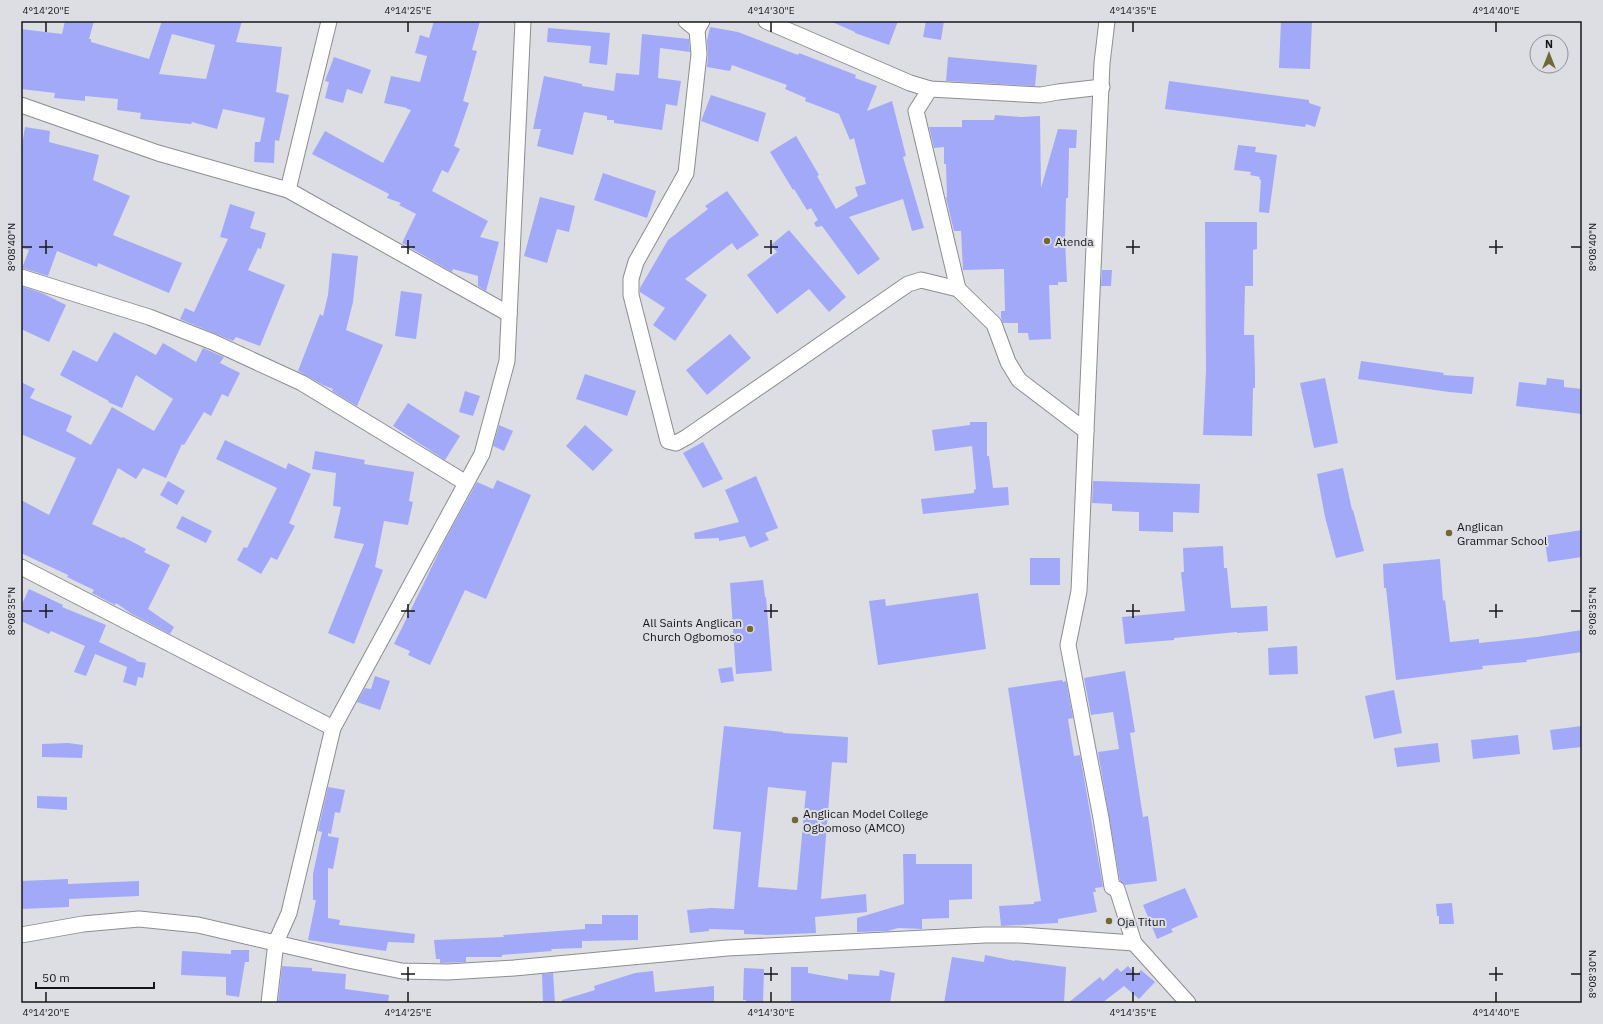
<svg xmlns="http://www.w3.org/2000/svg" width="1603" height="1024" font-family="'IBM Plex Sans',sans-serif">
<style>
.building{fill:#a2a9f8;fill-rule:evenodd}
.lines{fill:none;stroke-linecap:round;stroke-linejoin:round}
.street-casing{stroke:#8d8d92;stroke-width:17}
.street{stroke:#fff;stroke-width:15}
.ticks{fill:none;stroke:#171719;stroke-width:1.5}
.poi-dot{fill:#726835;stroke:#dddee3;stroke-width:1.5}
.labels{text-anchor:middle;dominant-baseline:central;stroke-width:4;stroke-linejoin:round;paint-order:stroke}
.poi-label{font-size:12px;fill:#171719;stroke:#dddee3;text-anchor:start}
.neatline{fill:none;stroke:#171719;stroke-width:1.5}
.ticks-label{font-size:10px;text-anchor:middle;fill:#171719}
</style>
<rect width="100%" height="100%" fill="#dddee3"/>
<!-- building -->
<g class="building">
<path d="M65 21H94L89 39H91V42L149 59 162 21H242L236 42 282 47 276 92 289 95 279 141 275 140 274 163 254 162 255 142H260L265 118 223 109 217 129 192 122 191 124 140 119 141 113 117 110 118 99 85 96V101L54 98 55 93 21 89V29L62 34ZM172 34 215 45 206 79 159 74Z"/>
<polygon points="434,21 480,21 472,50 477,51 463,101 469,103 454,146 460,149 448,173 442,170 432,191 488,221 480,237 499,242 486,291 478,286 478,276 453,269 452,272 402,243 416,214 399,205 401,203 387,198 389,194 312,154 325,131 383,163 411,110 407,109 407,108 384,103 391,76 420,82 427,56 415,53 420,35 429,38"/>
<polygon points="830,21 898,21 889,45 855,33 855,32"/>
<polygon points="926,21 944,21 941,40 923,37"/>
<polygon points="1281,21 1312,21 1310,69 1279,68"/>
<polygon points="710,27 738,32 798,55 799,53 856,75 855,78 877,86 867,111 892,101 906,156 903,157 924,228 912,231 903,199 849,217 880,259 858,275 822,226 816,227 814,223 818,220 811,208 807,210 794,189 793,190 770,152 796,136 819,175 817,176 836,209 858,196 855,187 866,184 854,138 850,140 839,114 805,101 806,98 785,89 787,85 732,65 730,71 707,67 708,55 707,41"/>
<polygon points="548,28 610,33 607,65 589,63 591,46 547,42"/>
<polygon points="642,34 689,39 690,52 660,48 658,78 681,81 677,106 666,104 662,130 614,123 614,120 607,120 607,116 584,112 573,155 537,146 541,129 533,129 544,76 582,84 582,86 614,91 616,73 639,75"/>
<polygon points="334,57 371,70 362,94 347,89 343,103 325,98 329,82 325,81"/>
<polygon points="948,57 1037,65 1035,86 946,81"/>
<polygon points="1169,81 1309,100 1309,103 1321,107 1315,127 1306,124 1305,127 1165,109"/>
<polygon points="711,95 766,113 758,142 701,121"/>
<polygon points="995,115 1021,117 1040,116 1041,188 1058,129 1077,130 1076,148 1069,148 1068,198 1066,198 1065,240 1067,282 1058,282 1058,285 1049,285 1051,339 1029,340 1028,333 1018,333 1018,323 1003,323 1001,318 1001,311 1005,311 1004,269 963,270 961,231 954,231 946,198 947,197 946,164 944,164 944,147 934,148 929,127 962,127 962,120 994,120"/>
<polygon points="25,127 50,131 49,142 99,155 93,180 130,196 113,235 182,263 169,293 98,263 97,267 57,251 48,276 22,268 29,250 21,248 21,152"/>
<polygon points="1238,145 1256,147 1255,152 1277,155 1269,213 1259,212 1261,180 1259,179 1260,177 1250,175 1251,172 1234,170"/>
<polygon points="603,173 656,191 647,218 594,200"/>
<polygon points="727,191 759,235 737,250 732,243 685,279 707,295 675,341 653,325 665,308 640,292 640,288 668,240 708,209 705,206"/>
<polygon points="540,197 575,206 569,232 557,229 547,263 524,256"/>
<polygon points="230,204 255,212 250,228 266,233 261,249 258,248 248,270 285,285 260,346 236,337 233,341 180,319 185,308 194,312 228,239 220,237"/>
<polygon points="1205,222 1257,222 1257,249 1253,250 1253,286 1245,286 1244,335 1254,335 1255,372 1255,388 1253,388 1252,436 1203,435 1206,371"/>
<polygon points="789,230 846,297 829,312 809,289 777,314 747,275 777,252 771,245"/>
<polygon points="332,253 358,256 353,302 346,330 383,345 357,406 332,391 333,389 323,385 298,371 320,314 323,316 328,295"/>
<polygon points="1102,270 1112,270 1111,286 1101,286"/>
<polygon points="21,286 42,293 66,305 49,342 21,329"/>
<polygon points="401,291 422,294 416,339 395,336"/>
<polygon points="114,332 156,355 163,343 196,362 203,348 224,357 220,363 240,373 228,397 222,394 211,416 204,412 184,445 182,444 166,478 143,468 136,479 118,468 92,524 122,538 123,537 146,549 144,552 170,565 148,609 174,627 170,634 132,614 116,603 115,605 92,593 94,590 67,577 68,575 21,553 21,500 49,515 76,458 21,434 21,382 35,389 30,398 72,416 66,431 91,445 112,407 154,431 173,399 136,375 122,408 108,402 109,401 60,375 73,350 97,362"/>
<polygon points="730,334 751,358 707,395 686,370"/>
<polygon points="1361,361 1444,373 1443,375 1474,377 1472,394 1449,392 1358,379"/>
<polygon points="585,374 636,391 627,416 576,399"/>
<polygon points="1325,378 1338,443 1314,448 1300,383"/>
<polygon points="1547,378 1564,380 1564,387 1582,389 1582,414 1516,406 1519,382 1546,385"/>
<polygon points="465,391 480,396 473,416 459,412"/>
<polygon points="408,403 460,436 445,460 393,426"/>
<polygon points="970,422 987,422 987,456 989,456 993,488 1008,487 1009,505 923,514 921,499 974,493 974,490 976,489 972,446 935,451 932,430 970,425"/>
<polygon points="499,425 513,431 504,451 493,446"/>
<polygon points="585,425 613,450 593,471 566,446"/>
<polygon points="225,440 286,469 288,463 311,474 289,523 295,526 277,560 271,557 261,574 237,560 244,547 247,548 277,488 216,459"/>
<polygon points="703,442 723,479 703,488 683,453"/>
<polygon points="315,451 365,460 364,464 414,472 409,501 413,502 408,525 384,521 375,567 383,570 354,644 328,633 364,544 334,538 341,507 333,506 336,473 312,469"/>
<polygon points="1343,468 1352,510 1353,510 1364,551 1336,558 1325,517 1317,474"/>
<polygon points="756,476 778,528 765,533 769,540 750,548 745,536 719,541 719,538 695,539 694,533 739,522 725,490"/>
<polygon points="497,480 531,495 486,599 465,590 430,665 408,655 410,651 394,644 445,540 477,482 493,489"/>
<polygon points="168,481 185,491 177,505 160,495"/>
<polygon points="1093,481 1200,484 1199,513 1173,512 1173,532 1139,531 1139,512 1112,511 1112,504 1092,503"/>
<polygon points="182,516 212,531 206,543 176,528"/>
<polygon points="1582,530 1582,557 1548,562 1544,536"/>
<polygon points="1223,546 1224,568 1227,568 1231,608 1267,606 1268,631 1237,633 1237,632 1174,638 1174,640 1125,644 1122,617 1185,611 1181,572 1184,572 1183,548"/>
<rect x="1030" y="558" width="30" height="27"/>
<polygon points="1440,559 1443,601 1445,600 1450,642 1479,639 1479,643 1537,637 1582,630 1582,652 1526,660 1527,662 1482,666 1483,669 1396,680 1386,588 1384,588 1383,564"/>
<polygon points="763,580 765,597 766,597 772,671 736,674 730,583"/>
<polygon points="29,589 63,605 62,607 106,625 99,642 137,660 136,661 146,663 143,678 138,677 136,686 123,682 127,667 95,654 86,676 74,672 85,646 51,631 49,634 21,621 21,606"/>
<polygon points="978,593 986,649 878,665 869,601 885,599 886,606"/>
<polygon points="1297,646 1298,674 1269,675 1268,648"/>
<polygon points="732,667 734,681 721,683 718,669"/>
<polygon points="1125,671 1135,732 1130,733 1143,817 1148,816 1157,881 1125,885 1120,881 1098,752 1119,749 1113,712 1091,715 1084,678"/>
<polygon points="375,676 390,681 380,710 357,702 365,688 371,689"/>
<polygon points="1062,680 1063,682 1066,681 1073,718 1068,719 1074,756 1080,755 1103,887 1095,888 1096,892 1093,892 1097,912 1058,919 1058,923 1001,926 999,906 1034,904 1034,902 1041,901 1008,688"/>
<polygon points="1394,690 1402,733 1374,739 1365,696"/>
<path d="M724 726 783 732V733L848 737 847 763 832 762 821 899 866 894 867 912 815 917 816 933 767 935 744 934V930L709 929V931L690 933 687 910 711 908 734 909 741 832 713 829ZM768 787 806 791 797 890 758 887Z"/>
<polygon points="1582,726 1582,747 1553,750 1550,730"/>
<polygon points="1518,735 1520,754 1473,759 1471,740"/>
<polygon points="68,743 83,745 82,758 42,757 42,744"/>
<polygon points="1438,743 1440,762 1397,767 1394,748"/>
<polygon points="328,787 345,790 340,813 335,812 331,834 328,833 328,836 339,838 333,869 328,868 328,918 340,920 339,925 415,934 414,943 388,942 386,951 308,940 316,900 313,900 313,874 322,832 318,831"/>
<polygon points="37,796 67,797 67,810 37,808"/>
<polygon points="903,854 916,854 916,864 972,864 972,899 949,900 949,918 922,919 922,929 898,928 888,931 857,932 857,918 904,904"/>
<polygon points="68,879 68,884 139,881 139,896 69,899 69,907 21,909 21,881"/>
<polygon points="1185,888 1198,917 1171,929 1173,932 1157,939 1143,905"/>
<polygon points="1452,903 1454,924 1439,924 1439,916 1437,916 1436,904"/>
<polygon points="602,915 638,915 638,940 582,941 582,948 551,949 552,951 502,955 502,957 466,957 466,962 440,963 440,959 436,959 434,940 504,937 503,935 585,929 585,924 602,924"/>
<polygon points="231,950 249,950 249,962 245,962 239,997 226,995 226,977 181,975 182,951 231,954"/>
<polygon points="985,955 1015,961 1015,960 1066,967 1064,1003 944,1003 952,957 984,962"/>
<polygon points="282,966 312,968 312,971 346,974 345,989 389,995 388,1003 278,1003"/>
<polygon points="1128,966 1137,975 1141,970 1155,982 1139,999 1124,986 1102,1003 1068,1003 1100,977 1103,981 1117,968 1121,972"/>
<polygon points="791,967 808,967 808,973 848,980 848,974 879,976 880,970 895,973 890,1003 791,1002"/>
<polygon points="744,968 764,969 763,1003 746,1003 746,1000 743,1000"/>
<polygon points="653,971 655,992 714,986 714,1003 562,1003 562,1000 595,990 594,986 635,973"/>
<polygon points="553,973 555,1003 543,1003 542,974"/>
</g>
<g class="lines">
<!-- street casing -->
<g class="street-casing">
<g id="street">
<polyline points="686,21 697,30"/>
<polyline points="702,21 697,30 699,54 686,173 636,262 631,279 631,295 668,441 676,443 687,437 908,284 921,280 958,289 994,324 1008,362 1019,380 1086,431"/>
<polyline points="766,21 910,83 930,89 1041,95 1058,92 1102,87"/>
<polyline points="1107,21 1102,63 1079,591 1068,645 1101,818 1112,887 1117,889 1134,943 1188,1003"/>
<polyline points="930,89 916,111 958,289"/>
<polyline points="21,105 158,153 288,190 509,314"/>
<polyline points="288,190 329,21"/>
<polyline points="21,277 149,317 213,342 302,383 466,483"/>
<polyline points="21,567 333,728"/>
<polyline points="21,935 83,924 139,919 198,925 353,961 402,971 448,972 514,968 727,948 985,935 1020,935 1134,943"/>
<polyline points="269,1003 276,942 289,913 333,728 482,454 507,361 523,21"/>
</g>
</g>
<!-- street -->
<use href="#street" class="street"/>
</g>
<!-- ticks -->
<path class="ticks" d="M46 22V32M408 22V32M771 22V32M1133 22V32M1496 22V32M46 240V254M408 240V254M771 240V254M1133 240V254M1496 240V254M22 247H32M39 247H53M401 247H415M764 247H778M1126 247H1140M1489 247H1503M1571 247H1581M46 604V618M408 604V618M771 604V618M1133 604V618M1496 604V618M22 611H32M39 611H53M401 611H415M764 611H778M1126 611H1140M1489 611H1503M1571 611H1581M408 967V981M771 967V981M1133 967V981M1496 967V981M401 974H415M764 974H778M1126 974H1140M1489 974H1503M1571 974H1581M46 992V1002M408 992V1002M771 992V1002M1133 992V1002M1496 992V1002"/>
<!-- markers -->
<g class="poi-dot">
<circle cx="1047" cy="241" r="4"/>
<circle cx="1449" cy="533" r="4"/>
<circle cx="750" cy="629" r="4"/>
<circle cx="795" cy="820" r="4"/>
<circle cx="1109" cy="921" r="4"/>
</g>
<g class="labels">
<!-- poi labels -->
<g class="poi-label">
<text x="1055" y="241">Atenda</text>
<text x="1457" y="526">Anglican<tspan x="1457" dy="14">Grammar School</tspan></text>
<text x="742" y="622" text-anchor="end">All Saints Anglican<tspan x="742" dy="14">Church Ogbomoso</tspan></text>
<text x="803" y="813">Anglican Model College<tspan x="803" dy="14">Ogbomoso (AMCO)</tspan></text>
<text x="1117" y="921">Oja Titun</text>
</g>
</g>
<!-- border -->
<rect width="1603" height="1024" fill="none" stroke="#dddee3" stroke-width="44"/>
<!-- north arrow -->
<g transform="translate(1549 54)"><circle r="19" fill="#dddee3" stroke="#8e8e92"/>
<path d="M0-3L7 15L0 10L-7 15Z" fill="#726835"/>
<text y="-6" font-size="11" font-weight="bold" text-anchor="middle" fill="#171719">N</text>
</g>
<!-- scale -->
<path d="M36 982v6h118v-6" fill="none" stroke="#171719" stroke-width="2"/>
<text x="42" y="982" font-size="12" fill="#171719" stroke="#dddee3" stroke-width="3" paint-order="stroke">50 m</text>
<rect x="22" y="22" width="1559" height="980" class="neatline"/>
<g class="ticks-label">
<text x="46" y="14">4°14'20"E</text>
<text x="408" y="14">4°14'25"E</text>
<text x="771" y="14">4°14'30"E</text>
<text x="1133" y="14">4°14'35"E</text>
<text x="1496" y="14">4°14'40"E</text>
<text transform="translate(11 247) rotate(-90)" y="4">8°08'40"N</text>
<text transform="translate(1592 247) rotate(-90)" y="4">8°08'40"N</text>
<text transform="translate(11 611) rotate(-90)" y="4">8°08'35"N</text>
<text transform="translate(1592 611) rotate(-90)" y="4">8°08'35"N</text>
<text transform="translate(1592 974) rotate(-90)" y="4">8°08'30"N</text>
<text x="46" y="1016">4°14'20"E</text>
<text x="408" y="1016">4°14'25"E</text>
<text x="771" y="1016">4°14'30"E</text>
<text x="1133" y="1016">4°14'35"E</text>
<text x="1496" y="1016">4°14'40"E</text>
</g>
</svg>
